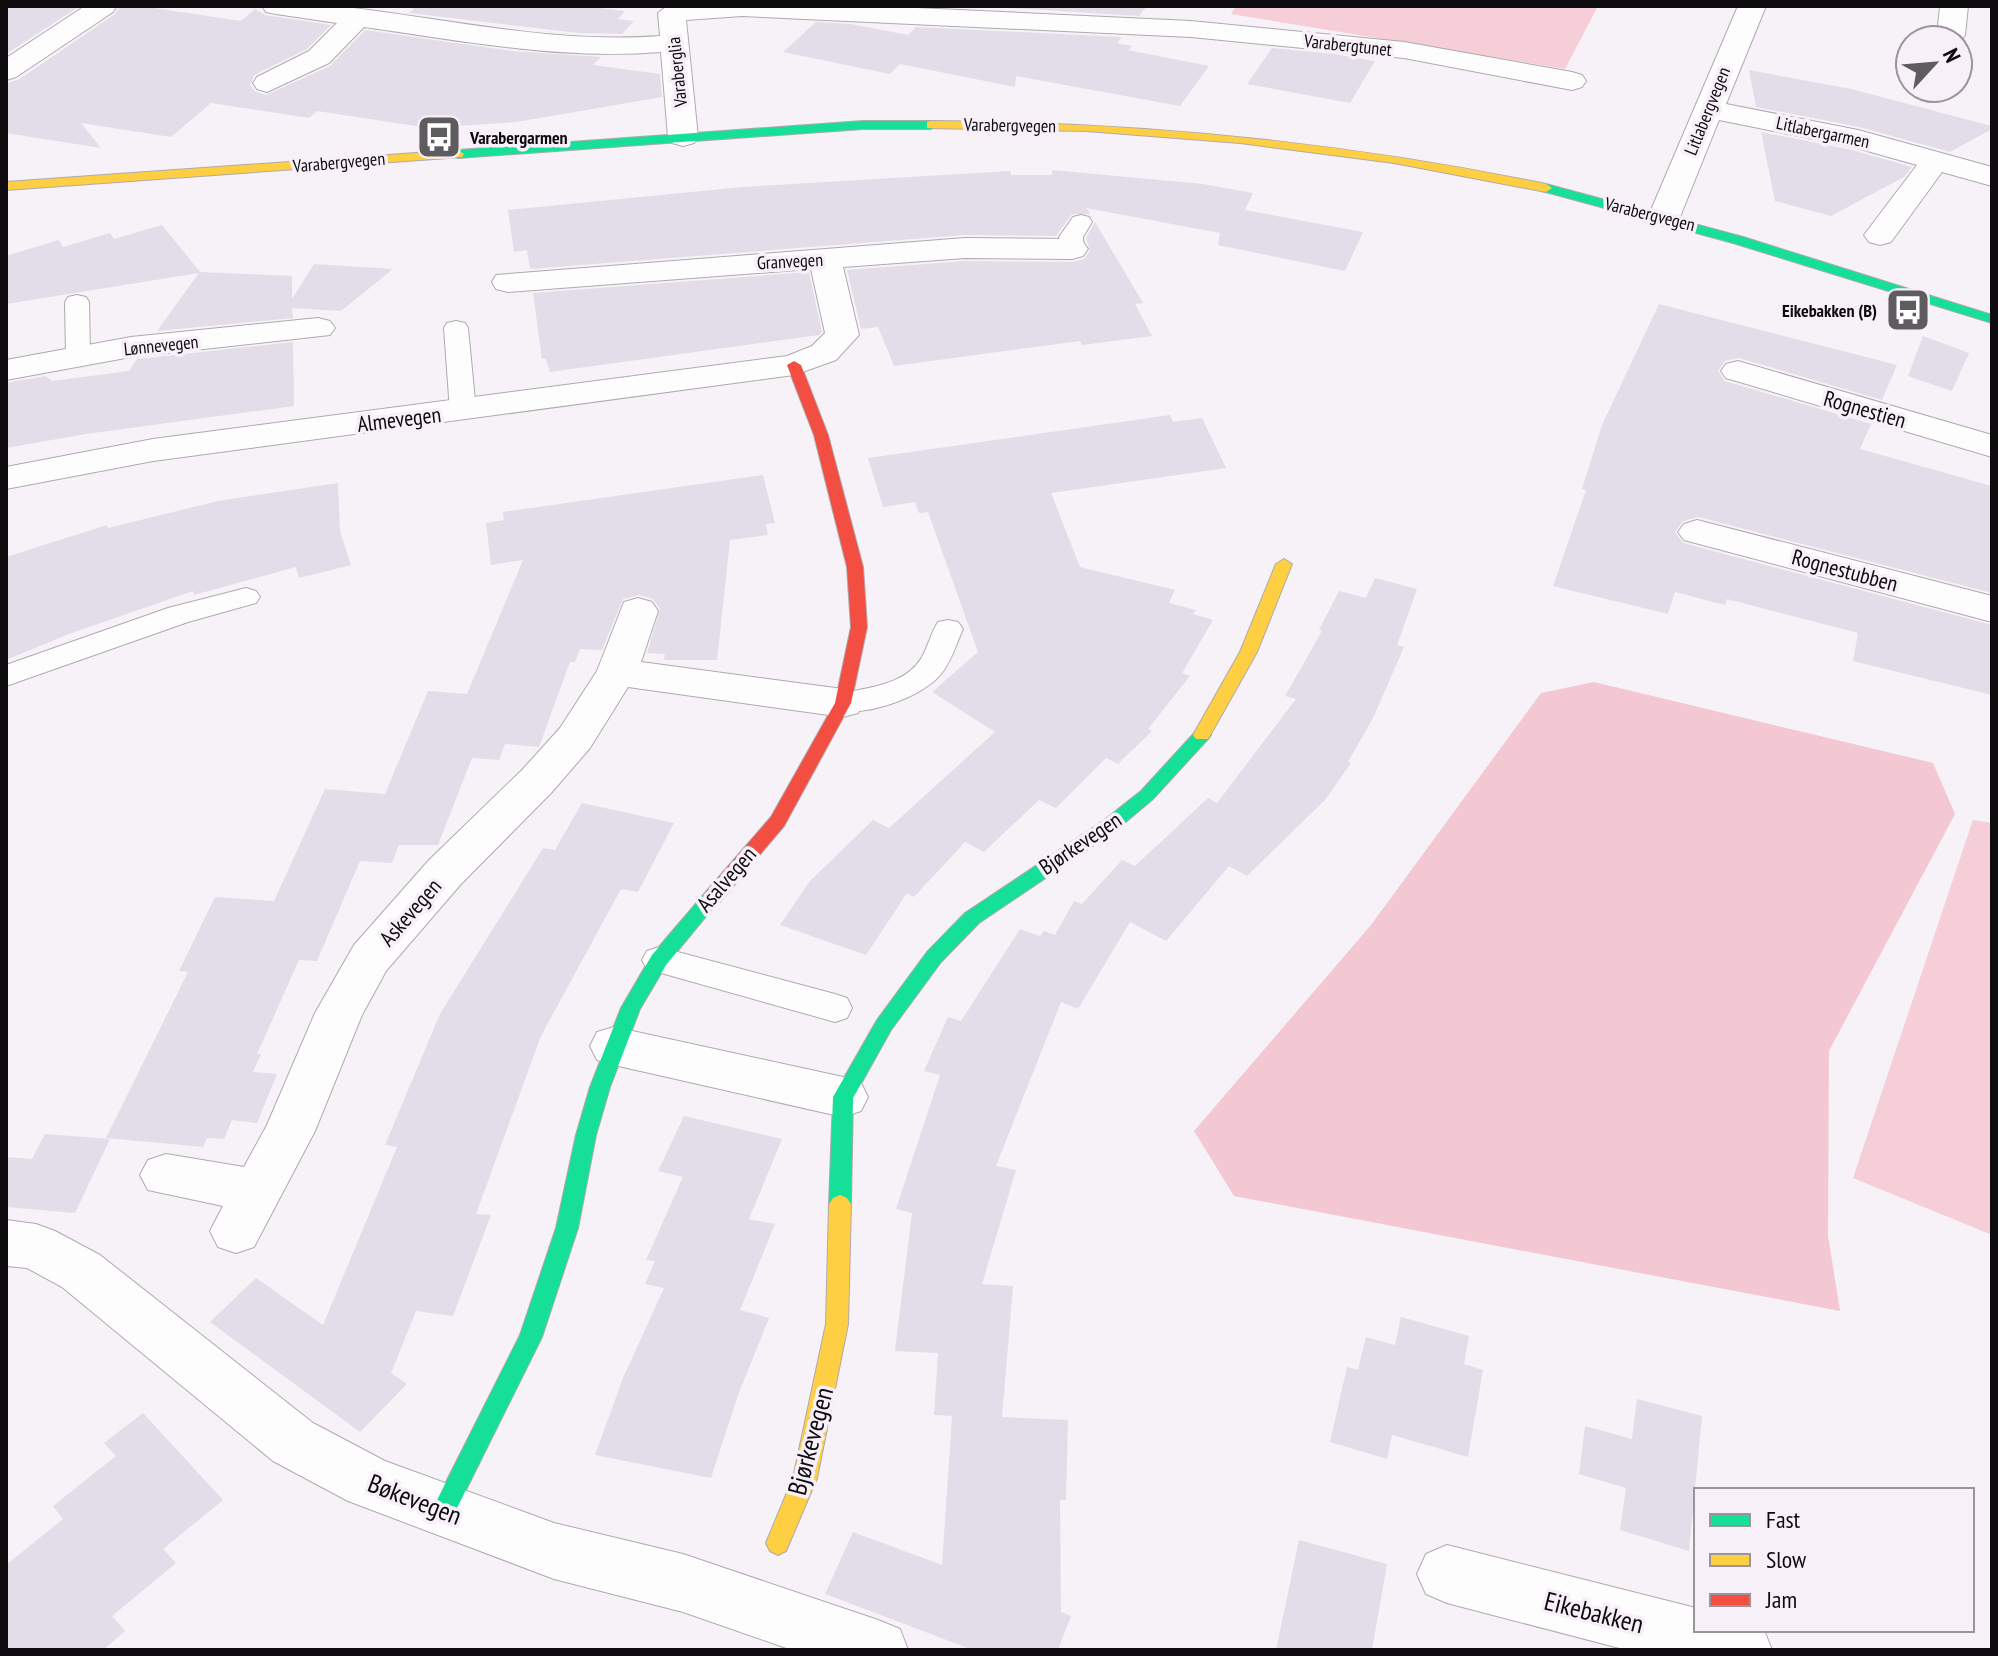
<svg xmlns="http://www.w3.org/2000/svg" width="1998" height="1656" font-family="'PT Sans Narrow',sans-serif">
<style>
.green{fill:#f5ced8}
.forest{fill:#f3c8d3}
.building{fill:#e2dde9}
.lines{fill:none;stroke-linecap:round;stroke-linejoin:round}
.lane-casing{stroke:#aeaaae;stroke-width:2}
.street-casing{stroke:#aeaaae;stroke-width:2}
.fast-casing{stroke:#aeaaae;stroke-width:2}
.slow-casing{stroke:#aeaaae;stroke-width:2}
.jam-casing{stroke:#aeaaae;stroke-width:2}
.lane{fill:#fefdfe;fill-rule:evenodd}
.street{fill:#fefdfe;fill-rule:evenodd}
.fast{fill:#16e098;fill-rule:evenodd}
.slow{fill:#ffcf43;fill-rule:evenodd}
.jam{fill:#f24e42;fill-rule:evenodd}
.labels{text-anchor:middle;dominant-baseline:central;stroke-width:7;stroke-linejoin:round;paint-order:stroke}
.far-street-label{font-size:18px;fill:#0d0b0d;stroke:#f8f0f9}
.far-poi-label{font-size:18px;font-weight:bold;fill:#0d0b0d;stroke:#f8f0f9;text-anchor:start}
.street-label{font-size:22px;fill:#0d0b0d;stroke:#f8f0f9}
.near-street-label{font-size:26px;fill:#0d0b0d;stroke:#f8f0f9}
</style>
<rect width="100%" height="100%" fill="#f7f2f7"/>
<!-- green -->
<g class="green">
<polygon points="1236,6 1598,6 1565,69 1231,14"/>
<polygon points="1973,820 1992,823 1992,1235 1853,1178"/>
</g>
<!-- forest -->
<polygon class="forest" points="1594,682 1933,763 1955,814 1829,1051 1828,1235 1840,1311 1234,1196 1194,1131 1371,925 1541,693"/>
<!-- building -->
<g class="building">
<polygon points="6,6 80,6 6,54"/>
<polygon points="120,6 141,6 241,21 255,9 265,15 331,25 307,49 254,75 250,85 256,92 266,95 330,66 365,30 512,51 601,57 593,65 660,74 662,97 516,122 429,128 317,111 309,118 211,103 171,137 81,123 101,148 6,133 6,83 18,80 115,14"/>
<polygon points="416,6 584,6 625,11 618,19 634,21 622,34 578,33 409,13"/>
<polygon points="979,6 1147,6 1139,16"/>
<polygon points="816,22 851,24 908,35 916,27 1122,37 1117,43 1132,46 1128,50 1209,66 1180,106 1016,76 1015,87 900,64 890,74 783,52"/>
<polygon points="1272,48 1334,54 1375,61 1350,103 1247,84"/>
<polygon points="1749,70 1851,89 1992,126 1992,129 1950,152 1859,127 1756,107"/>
<polygon points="1761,132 1852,150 1912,167 1904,177 1831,216 1775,201"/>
<polygon points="1052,170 1203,184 1253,193 1245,210 1363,232 1345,271 1218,245 1220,233 1086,208 1090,214 1072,214 1056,236 965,235 530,269 527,250 514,252 508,210 742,187 1011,171 1011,175 1052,175"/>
<polygon points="1095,222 1143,303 1135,304 1152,336 1082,345 1080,341 894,366 878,327 861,329 847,270 965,261 1073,262 1084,259 1090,251 1086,238"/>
<polygon points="162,225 200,272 292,276 292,299 314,264 393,269 341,311 292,308 293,318 157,331 199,273 6,304 6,256 59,240 63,247 110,233 114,239"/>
<polygon points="809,272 822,332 819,335 550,372 546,359 542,359 533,293"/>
<polygon points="1659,304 1897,365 1882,400 1739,358 1725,361 1718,371 1725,381 1871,424 1860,449 1992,486 1992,593 1698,517 1683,521 1675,532 1683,543 1992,625 1992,695 1853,661 1858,633 1727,599 1725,605 1675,592 1668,614 1553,586 1586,490 1582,489 1602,425"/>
<polygon points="1923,336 1969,353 1952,391 1908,376"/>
<polygon points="293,342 294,406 86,434 6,448 6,383 46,376 52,381 129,371 137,359"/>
<polygon points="1170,415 1173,422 1202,418 1226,468 1051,493 1080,567 1175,590 1169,603 1196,610 1193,614 1213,620 1182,673 1190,676 1148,729 1152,731 1118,764 1106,758 1056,808 1039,800 984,852 965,842 914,897 907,893 866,955 780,925 810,881 873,820 889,828 995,732 932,692 978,652 928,512 919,513 915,502 883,507 868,458"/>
<polygon points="763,475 775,523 766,524 768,535 730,540 717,660 664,660 665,654 647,653 660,609 653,599 639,595 623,599 602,650 580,649 575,662 570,662 539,747 505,744 499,760 472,758 438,845 399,845 392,863 360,861 317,961 299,960 257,1054 261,1054 253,1072 277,1074 257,1123 232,1120 224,1139 207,1138 203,1147 106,1138 188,972 179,971 215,897 274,901 325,789 385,794 428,691 467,694 523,560 491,565 486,523 504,520 503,512"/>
<polygon points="338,483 340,531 351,565 299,578 296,567 194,595 193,591 69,634 6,660 6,557 107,525 108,528 218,501"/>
<polygon points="1375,578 1417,589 1397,645 1404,647 1374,716 1348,762 1351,763 1325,800 1247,876 1229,866 1166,941 1130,922 1078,1009 1061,1002 996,1166 1016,1170 982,1284 1013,1286 1002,1417 1068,1420 1066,1500 1060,1500 1061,1612 1071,1616 1058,1650 973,1650 825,1594 853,1532 942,1565 952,1416 934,1415 938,1353 895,1351 912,1213 896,1209 940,1075 924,1071 948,1017 961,1021 1020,929 1040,936 1044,931 1055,935 1074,901 1082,904 1122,860 1135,866 1208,798 1217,803 1296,699 1285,696 1322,631 1319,630 1339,591 1366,598"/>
<polygon points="582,803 674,823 638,892 621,889 541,1036 476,1214 491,1215 453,1316 416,1311 391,1373 407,1384 360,1432 210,1322 256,1278 323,1325 397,1147 385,1145 440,1014 543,848 555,850"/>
<polygon points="684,1116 782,1139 749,1219 775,1224 740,1310 769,1318 738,1395 711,1478 595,1455 623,1378 664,1288 645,1284 655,1261 646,1260 683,1177 658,1171"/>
<polygon points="45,1134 110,1139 75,1213 6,1207 6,1157 32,1159"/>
<polygon points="1401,1317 1469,1336 1464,1364 1483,1370 1468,1457 1392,1435 1387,1459 1330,1442 1347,1367 1358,1370 1366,1337 1395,1345"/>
<polygon points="1637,1399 1702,1416 1689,1551 1620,1530 1626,1488 1579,1474 1585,1426 1632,1439"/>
<polygon points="143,1413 223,1500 163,1549 176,1563 112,1616 125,1631 103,1650 6,1650 6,1565 63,1519 53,1506 116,1456 104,1443"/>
<polygon points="1299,1540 1387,1564 1372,1650 1276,1650"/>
</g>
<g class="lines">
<!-- lane casing -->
<g class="lane-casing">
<g id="lane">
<polygon points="1081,215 1089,217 1092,222 1083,237 1084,249 1080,254 1064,254 1059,237 1073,217"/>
<polygon points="77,295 86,297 89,302 90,355 87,360 69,360 66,355 65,302 68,297"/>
<polygon points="456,321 465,323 468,328 476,411 472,416 454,416 450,411 444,328 447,323"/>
<polygon points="246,588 256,591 260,597 256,603 188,622 6,686 6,665 168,608"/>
<path d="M948 620 958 622 963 629C956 644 952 661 941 674 922 698 862 718 832 710L828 703 832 696C862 687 904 688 922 657 928 646 931 633 938 622Z"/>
<polygon points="659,947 835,994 847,998 852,1008 847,1018 835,1022 647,969 642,960 647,951"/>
</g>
</g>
<!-- street casing -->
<g class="street-casing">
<g id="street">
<polygon points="85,6 117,6 113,12 16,77 6,80 6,58"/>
<path d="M262 6C287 6 312 4 336 6 445 18 550 44 660 36L658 13 667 6H874L1191 21 1404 42 1572 72 1582 75 1586 81 1582 87 1572 90 1404 58 1191 37 742 16 686 20 698 137 694 143 683 146 672 143 668 137 661 52C561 60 463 41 364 27L329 63 267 92 257 89 253 83 257 77 309 51 337 23 276 14 266 12Z"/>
<polygon points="1738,6 1766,6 1726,104 1858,130 1992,167 1992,186 1942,172 1891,242 1880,245 1869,242 1864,235 1917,165 1853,147 1719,120 1680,217 1675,224 1664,226 1653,224 1648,217"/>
<polygon points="1940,6 1968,6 1965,35 1961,41 1941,40 1937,35"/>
<polygon points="965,238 1072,239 1083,242 1088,249 1083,256 1072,259 965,258 843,267 859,335 836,360 794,375 153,461 6,489 6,467 153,439 787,356 812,346 825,333 811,269 508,292 496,289 492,282 496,275"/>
<polygon points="318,318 330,321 335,328 330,335 131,357 6,380 6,360 131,337"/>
<polygon points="1738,361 1992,435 1992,457 1726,378 1721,371 1726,364"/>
<polygon points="1697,520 1992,596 1992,622 1684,540 1678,532 1684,524"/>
<polygon points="638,598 652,602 658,611 641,662 843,689 858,693 864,703 858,713 843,717 628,687 590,748 552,792 461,884 386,971 362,1015 315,1131 254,1247 236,1253 218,1247 210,1231 223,1206 148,1190 140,1175 148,1160 166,1154 244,1167 267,1125 315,1013 354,945 429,860 522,770 560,728 597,671 624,602"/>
<polygon points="614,1027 843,1077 861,1083 868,1097 861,1111 843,1117 614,1065 597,1060 590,1046 597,1032"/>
<polygon points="6,1220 36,1224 55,1231 100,1255 313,1423 385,1461 554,1523 683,1554 878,1620 900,1629 908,1650 792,1650 683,1612 554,1579 348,1501 273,1461 62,1287 27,1268 6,1266"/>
<polygon points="1447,1545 1696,1608 1696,1630 1764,1630 1772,1650 1627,1650 1447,1603 1426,1594 1417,1574 1426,1554"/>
</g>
</g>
<!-- fast casing -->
<g class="fast-casing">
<g id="fast">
<polygon points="863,121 931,121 937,125 931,129 863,129 458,158 452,154 458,150"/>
<polygon points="1546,184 1743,237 1992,315 1992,323 1733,243 1542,191 1542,185"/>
<polygon points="1202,729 1211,735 1208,739 1153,799 1115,831 979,923 941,962 891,1030 853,1098 851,1204 847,1210 840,1213 833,1210 829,1204 833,1097 877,1020 927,952 965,913 1103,821 1141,791 1196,731"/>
<polygon points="712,891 719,893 721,898 666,965 640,1009 610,1087 596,1135 578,1228 542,1337 452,1518 444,1521 436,1518 432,1510 436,1502 520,1335 556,1228 576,1135 590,1087 621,1008 652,955 705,893"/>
</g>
</g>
<!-- slow casing -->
<g class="slow-casing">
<g id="slow">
<path d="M931 121C1139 122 1342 142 1546 184L1552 188 1546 192 1394 163 1240 143 1086 131 927 128V122Z"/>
<polygon points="458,150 464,154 462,157 6,190 6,182"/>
<polygon points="1284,559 1292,564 1257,652 1208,739 1196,739 1193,735 1240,652 1276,564"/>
<polygon points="840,1195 847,1198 851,1204 848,1324 817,1478 786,1551 778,1555 770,1551 766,1543 793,1478 826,1324 829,1204 833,1198"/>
</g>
</g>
<!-- jam casing -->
<g class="jam-casing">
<polygon id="jam" points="794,361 801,365 828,435 863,567 867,627 851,703 784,826 719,903 705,903 703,898 705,893 771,817 835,703 851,627 847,567 814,435 787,365"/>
</g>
<!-- lane -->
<use href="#lane" class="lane"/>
<!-- street -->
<use href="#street" class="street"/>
<!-- fast -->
<use href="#fast" class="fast"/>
<!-- slow -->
<use href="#slow" class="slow"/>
<!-- jam -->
<use href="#jam" class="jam"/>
</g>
<!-- icons -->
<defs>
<g id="bus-square" transform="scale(2.3)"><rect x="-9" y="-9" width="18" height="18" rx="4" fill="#5f5c5f" stroke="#f8f0f9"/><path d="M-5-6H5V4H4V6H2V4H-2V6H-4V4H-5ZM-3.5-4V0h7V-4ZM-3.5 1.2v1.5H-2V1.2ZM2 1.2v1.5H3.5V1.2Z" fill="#fff"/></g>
</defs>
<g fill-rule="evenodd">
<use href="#bus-square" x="439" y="137"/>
<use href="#bus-square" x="1908" y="310"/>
</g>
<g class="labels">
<!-- far-street labels -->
<g class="far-street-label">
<text transform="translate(1348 45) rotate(6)">Varabergtunet</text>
<text transform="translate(677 72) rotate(-96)">Varaberglia</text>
<text transform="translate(1707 111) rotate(-68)">Litlabergvegen</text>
<text transform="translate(1010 125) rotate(1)">Varabergvegen</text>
<text transform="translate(1823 132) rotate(12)">Litlabergarmen</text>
<text transform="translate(339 162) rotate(-5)">Varabergvegen</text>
<text transform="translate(1650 214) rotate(14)">Varabergvegen</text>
<text transform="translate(790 261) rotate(-3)">Granvegen</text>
<text transform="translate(161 345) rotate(-6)">Lønnevegen</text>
</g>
<!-- far-poi labels -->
<g class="far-poi-label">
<text x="470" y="137">Varabergarmen</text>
<text x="1877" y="310" text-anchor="end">Eikebakken (B)</text>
</g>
<!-- street labels -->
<g class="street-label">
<text transform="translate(1865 409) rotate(16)">Rognestien</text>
<text transform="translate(399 419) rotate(-7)">Almevegen</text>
<text transform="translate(1845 570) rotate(15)">Rognestubben</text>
<text transform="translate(1080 843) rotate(-34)">Bjørkevegen</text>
<text transform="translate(726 879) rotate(-49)">Asalvegen</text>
<text transform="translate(410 912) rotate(-49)">Askevegen</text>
</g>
<!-- near-street labels -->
<g class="near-street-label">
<text transform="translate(810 1441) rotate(-75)">Bjørkevegen</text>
<text transform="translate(415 1499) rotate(21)">Bøkevegen</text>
<text transform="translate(1594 1612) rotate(14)">Eikebakken</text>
</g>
</g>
<!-- border -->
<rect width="1998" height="1656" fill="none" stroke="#0d0b0d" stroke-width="16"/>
<!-- legend -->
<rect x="1694" y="1488" width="280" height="144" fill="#f8f0f9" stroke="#9a949b" stroke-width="2"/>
<rect x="1710" y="1514" width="40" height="12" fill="#16e098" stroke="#9a949b" stroke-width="2"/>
<text x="1766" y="1528" font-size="24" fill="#0d0b0d">Fast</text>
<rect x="1710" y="1554" width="40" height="12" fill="#ffcf43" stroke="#9a949b" stroke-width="2"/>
<text x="1766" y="1568" font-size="24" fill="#0d0b0d">Slow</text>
<rect x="1710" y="1594" width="40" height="12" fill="#f24e42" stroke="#9a949b" stroke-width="2"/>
<text x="1766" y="1608" font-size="24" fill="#0d0b0d">Jam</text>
<!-- north arrow -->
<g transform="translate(1934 64) rotate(64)"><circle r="38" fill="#f8f0f9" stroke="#9a949b" stroke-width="2"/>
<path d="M0-6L14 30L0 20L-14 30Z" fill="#5f5c5f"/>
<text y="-12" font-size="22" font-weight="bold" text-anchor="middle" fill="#0d0b0d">N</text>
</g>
</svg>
